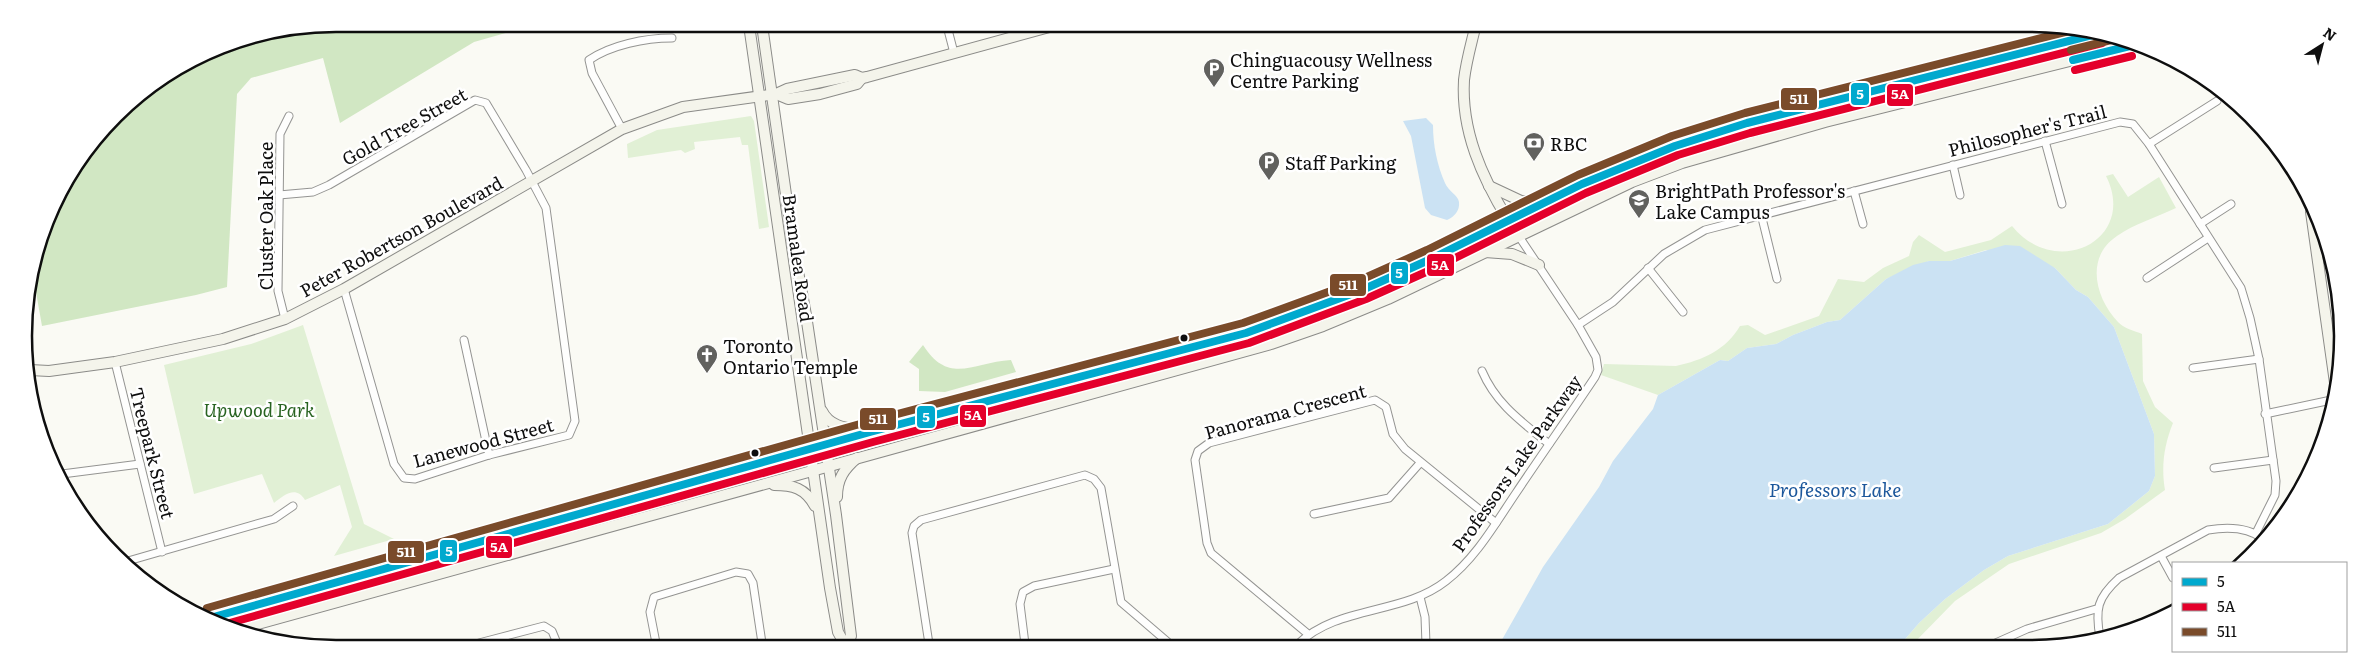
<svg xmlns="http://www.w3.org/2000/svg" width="2367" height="672" font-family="Literata,serif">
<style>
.green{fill:#e1f0d5}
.forest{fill:#d1e7c3}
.water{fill:#cbe2f3}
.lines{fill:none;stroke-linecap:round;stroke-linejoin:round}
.street-casing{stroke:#949492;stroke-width:9}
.secondary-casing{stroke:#8b8b88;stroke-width:12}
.street{stroke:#fefefd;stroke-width:7}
.secondary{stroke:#f4f4eb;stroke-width:10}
.bus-1-casing{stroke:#fff;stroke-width:11}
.bus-2-casing{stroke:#fff;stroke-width:11}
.bus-3-casing{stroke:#fff;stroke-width:11}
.bus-1{stroke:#00a9ce;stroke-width:8}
.bus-2{stroke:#e4002b;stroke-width:8}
.bus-3{stroke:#7a4b2a;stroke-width:8}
.bus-dot{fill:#0e0e0e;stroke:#fff;stroke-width:2}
.labels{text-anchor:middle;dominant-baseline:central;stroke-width:5;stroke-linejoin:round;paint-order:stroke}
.poi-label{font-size:18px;fill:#0e0e0e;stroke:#fff;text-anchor:start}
.street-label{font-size:18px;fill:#0e0e0e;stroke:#fff}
.park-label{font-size:18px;font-style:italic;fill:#286321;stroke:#fff}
.water-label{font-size:19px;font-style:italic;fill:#1c579b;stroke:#fff}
.rim{fill:none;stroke:#0e0e0e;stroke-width:2.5}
.line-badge{stroke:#fff;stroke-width:2}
.badge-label{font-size:14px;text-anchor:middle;font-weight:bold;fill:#fff}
</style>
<rect width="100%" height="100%" fill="#fafaf4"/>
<!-- green -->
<g class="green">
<polygon points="751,116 754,121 769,227 759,229 748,145 742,145 740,137 694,142 695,149 685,153 681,150 628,158 627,144 657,130"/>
<path d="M2113 174 2128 197 2159 177 2176 208C2157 217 2134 224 2117 236 2085 257 2095 298 2118 322 2123 328 2135 331 2142 334L2143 381 2155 407 2173 423C2164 445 2161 467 2165 490L2125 519 2101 533 2009 564 1955 601 1912 645H1900L1919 623 1945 599 1984 570 2008 556 2108 524 2149 491 2155 476 2154 434 2114 327 2088 297 2076 290 2055 268 1986 250 1950 261H1929L1886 279 1840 320 1827 322 1793 335 1776 344 1747 348 1728 361 1720 360 1658 395 1601 375 1604 364 1676 366C1703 360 1726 350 1740 326L1748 325 1765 335 1819 316 1838 279 1864 282 1883 268 1909 256 1913 242 1919 235 1945 252 1991 240 2012 226C2057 281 2138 239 2106 176Z"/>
<path d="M303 325 364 524 394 539 334 556 352 527 340 485 305 500C296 485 284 495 274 503L262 474 194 494 164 365 251 344Z"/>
</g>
<!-- forest -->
<g class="forest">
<polygon points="336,24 537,24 474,42 340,123 323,58 251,78 237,94 227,287 196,295 42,326 34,281 56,198 130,101 217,47"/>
<path d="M923 345C949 386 974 362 1011 360L1016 372 945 392 919 391V369L909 362Z"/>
</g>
<!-- water -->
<g class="water">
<path d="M1426 118 1433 125C1433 145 1437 165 1445 183 1448 191 1458 195 1459 202 1460 211 1454 217 1447 220L1431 215 1425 208 1411 136 1403 121Z"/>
<polygon points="2005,245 2020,246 2055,268 2076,290 2088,297 2114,327 2154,434 2155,476 2149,491 2108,524 2008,556 1984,570 1945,599 1919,623 1900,645 1499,645 1543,567 1599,487 1613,461 1653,409 1658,395 1720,360 1728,361 1747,348 1776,344 1793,335 1827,322 1840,320 1886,279 1913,265 1929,261 1950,261"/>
</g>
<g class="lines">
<!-- street casing -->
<g class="street-casing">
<g id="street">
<polyline points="947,26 954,53"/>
<path d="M622 129 592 73 589 60C611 45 645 38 672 38"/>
<polyline points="2045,141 2062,204"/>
<polyline points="2149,144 2217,101"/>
<polyline points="1953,165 1960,195"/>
<polyline points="1854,191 1863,224"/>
<polyline points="279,195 313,192 329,185 475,100 486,103 526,170 546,208 575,421 569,435 489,455 415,479 404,478 394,464 344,289"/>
<polyline points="1761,214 1777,279"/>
<polyline points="2200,224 2231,204"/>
<polyline points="1648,268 1683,312"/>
<polyline points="2147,278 2208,238"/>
<polyline points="285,319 278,291 280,134 289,116"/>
<polyline points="1578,325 1613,302 1664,254 1705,230 2120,122 2133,124 2149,144 2241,288 2250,318 2259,359 2276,481 2275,495 2256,533"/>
<polyline points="464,340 489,455"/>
<polyline points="115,362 162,552"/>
<polyline points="2193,368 2259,359"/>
<path d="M1482 371C1496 404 1522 422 1549 444"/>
<polyline points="2265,414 2336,399"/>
<polyline points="2214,468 2273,460"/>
<polyline points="62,474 140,464"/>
<polyline points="1314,514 1389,498 1420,463"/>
<polyline points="2161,556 2173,578"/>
<polyline points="128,561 274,519 293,506"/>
<polyline points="1420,597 1425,617 1426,644"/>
<polyline points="1308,634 1211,553 1207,543 1195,460 1198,451 1209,443 1375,400 1386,407 1393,434 1405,449 1496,523"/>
<path d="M2100 638C2095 609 2097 598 2119 578L2208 530C2226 527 2248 527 2263 539"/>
<polyline points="479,643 544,626 552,631 557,643"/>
<polyline points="656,643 650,612 654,597 736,572 748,574 753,583 762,643"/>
<polyline points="929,644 912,533 914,526 921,520 1085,475 1094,479 1101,488 1121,602 1170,644"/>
<polyline points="1025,644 1020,604 1023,592 1034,586 1114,569"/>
<path d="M1298 644C1338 605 1403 615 1446 581 1476 558 1495 524 1516 493 1542 454 1569 416 1595 377L1598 370 1596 357 1578 325 1508 220"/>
<polyline points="1991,645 2027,629 2096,609"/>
</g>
</g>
<!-- secondary casing -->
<g class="secondary-casing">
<g id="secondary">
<polyline points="749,25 830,588 838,632 844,643"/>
<polyline points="762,25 793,244 806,315 836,515 851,636 847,643"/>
<path d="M1475 28C1471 45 1466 62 1464 80 1461 131 1482 177 1508 220"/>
<polyline points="776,94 788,99 820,94 857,84 862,78"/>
<polyline points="1489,186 1521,201 1543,202"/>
<polyline points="2311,212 2337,397"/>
<polyline points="1485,252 1512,254 1539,265"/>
<polyline points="30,370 49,371 115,362 223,339 285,319 344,289 622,129 683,107 776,94 787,89 855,75 862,78 867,77 1053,26"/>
<path d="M822 411C830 428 849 428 865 431"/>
<path d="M774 485C793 485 805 488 815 506"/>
<path d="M837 497C837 479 844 469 857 458"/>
<polyline points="210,618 870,432 1246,333 1362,290 1431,259 1582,184 1675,146 1747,123 2100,33"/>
<polyline points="240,629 1271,344 1323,326 1388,299 1632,182 1682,163 1825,122 2130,46"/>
</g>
</g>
<!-- street -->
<use href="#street" class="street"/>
<!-- secondary -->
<use href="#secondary" class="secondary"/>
<!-- bus-1 casing -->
<g class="bus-1-casing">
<g id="bus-1">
<polyline points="2073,60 2130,46"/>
<polyline points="210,618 870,432 1246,333 1362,290 1431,259 1582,184 1675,146 1747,123 2100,33"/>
</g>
</g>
<!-- bus-2 casing -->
<g class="bus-2-casing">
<g id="bus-2">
<polyline points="2075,70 2132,56"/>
<polyline points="226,624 873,442 1249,343 1366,299 1435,268 1586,193 1678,155 1750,133 2102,43"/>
</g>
</g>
<!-- bus-3 casing -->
<g class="bus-3-casing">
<g id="bus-3">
<polyline points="2071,50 2115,39"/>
<polyline points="207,608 867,422 1243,323 1358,281 1427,250 1578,175 1672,136 1745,113 2073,30"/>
</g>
</g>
<!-- bus-1 -->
<use href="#bus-1" class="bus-1"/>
<!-- bus-2 -->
<use href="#bus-2" class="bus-2"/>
<!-- bus-3 -->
<use href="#bus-3" class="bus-3"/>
</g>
<!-- icons -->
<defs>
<g id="parking-pin" transform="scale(1.125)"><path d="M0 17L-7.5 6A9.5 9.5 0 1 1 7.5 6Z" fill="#61615e" stroke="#fff"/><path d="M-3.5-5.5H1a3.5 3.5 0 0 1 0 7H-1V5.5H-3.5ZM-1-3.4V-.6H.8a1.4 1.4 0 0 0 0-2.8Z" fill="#fff"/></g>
<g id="bank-pin" transform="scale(1.125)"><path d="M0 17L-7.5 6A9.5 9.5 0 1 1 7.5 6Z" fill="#61615e" stroke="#fff"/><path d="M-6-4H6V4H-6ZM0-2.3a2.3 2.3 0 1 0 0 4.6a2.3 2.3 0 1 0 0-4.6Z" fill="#fff"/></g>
<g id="school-pin" transform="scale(1.125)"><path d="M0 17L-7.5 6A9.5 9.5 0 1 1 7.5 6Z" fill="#61615e" stroke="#fff"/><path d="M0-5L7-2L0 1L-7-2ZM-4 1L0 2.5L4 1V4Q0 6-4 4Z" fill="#fff"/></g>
<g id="church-pin" transform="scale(1.125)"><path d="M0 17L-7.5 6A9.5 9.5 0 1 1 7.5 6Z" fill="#61615e" stroke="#fff"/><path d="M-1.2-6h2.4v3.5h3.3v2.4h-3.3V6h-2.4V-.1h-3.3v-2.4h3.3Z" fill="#fff"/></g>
</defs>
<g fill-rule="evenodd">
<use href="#parking-pin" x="1214" y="69"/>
<use href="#bank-pin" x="1534" y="143"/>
<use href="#parking-pin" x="1269" y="162"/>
<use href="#school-pin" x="1639" y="200"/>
<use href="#church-pin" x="707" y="355"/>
</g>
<!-- markers -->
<g class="bus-dot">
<circle cx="1184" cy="338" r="4.5"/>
<circle cx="755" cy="453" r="4.5"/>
</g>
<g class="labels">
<!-- poi labels -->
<g class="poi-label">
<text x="1230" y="59">Chinguacousy Wellness<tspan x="1230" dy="21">Centre Parking</tspan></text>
<text x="1550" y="143">RBC</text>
<text x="1285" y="162">Staff Parking</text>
<text x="1655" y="190">BrightPath Professor's<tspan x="1655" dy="21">Lake Campus</tspan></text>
<text x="723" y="345">Toronto<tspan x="723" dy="21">Ontario Temple</tspan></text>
</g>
<!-- street labels -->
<g class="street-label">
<text transform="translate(404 126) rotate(-29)">Gold Tree Street</text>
<text transform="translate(2027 130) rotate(-14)">Philosopher's Trail</text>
<text transform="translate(265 216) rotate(-90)">Cluster Oak Place</text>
<text transform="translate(401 236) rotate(-29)">Peter Robertson Boulevard</text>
<text transform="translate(799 258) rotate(82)">Bramalea Road</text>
<text transform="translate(1285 411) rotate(-15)">Panorama Crescent</text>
<text transform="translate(483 442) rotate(-15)">Lanewood Street</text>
<text transform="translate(153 453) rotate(76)">Treepark Street</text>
<text transform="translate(1516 463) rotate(-55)">Professors Lake Parkway</text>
</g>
<!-- park labels -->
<g class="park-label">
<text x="259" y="409">Upwood Park</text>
</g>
<!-- water labels -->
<g class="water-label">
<text x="1835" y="489">Professors Lake</text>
</g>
</g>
<!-- crop -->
<path d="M0 0H2367V672H0ZM336 32H2030A304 304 0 0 1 2334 336V336A304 304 0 0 1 2030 640H336A304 304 0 0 1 32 336V336A304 304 0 0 1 336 32Z" fill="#fff" fill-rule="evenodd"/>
<path class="rim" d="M336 32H2030A304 304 0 0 1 2334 336V336A304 304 0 0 1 2030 640H336A304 304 0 0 1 32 336V336A304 304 0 0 1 336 32Z"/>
<g class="line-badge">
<rect x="1850" y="82" width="20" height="24" rx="5" fill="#00a9ce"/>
<rect x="1886" y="83" width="28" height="24" rx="5" fill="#e4002b"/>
<rect x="1780" y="87" width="38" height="24" rx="5" fill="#7a4b2a"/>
<rect x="1426" y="253" width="29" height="24" rx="5" fill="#e4002b"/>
<rect x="1390" y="261" width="19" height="24" rx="5" fill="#00a9ce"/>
<rect x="1329" y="273" width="38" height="24" rx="5" fill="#7a4b2a"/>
<rect x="959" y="404" width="28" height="24" rx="5" fill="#e4002b"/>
<rect x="916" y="405" width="20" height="24" rx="5" fill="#00a9ce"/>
<rect x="859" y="407" width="38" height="24" rx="5" fill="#7a4b2a"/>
<rect x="485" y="535" width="28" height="24" rx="5" fill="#e4002b"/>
<rect x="439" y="539" width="19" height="24" rx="5" fill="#00a9ce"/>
<rect x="387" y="540" width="38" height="24" rx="5" fill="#7a4b2a"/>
</g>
<g class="badge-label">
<text x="1860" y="99">5</text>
<text x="1900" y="99">5A</text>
<text x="1799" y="104">511</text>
<text x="1440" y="270">5A</text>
<text x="1399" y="278">5</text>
<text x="1348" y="290">511</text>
<text x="973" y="420">5A</text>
<text x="926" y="422">5</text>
<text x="878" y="424">511</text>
<text x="499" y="552">5A</text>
<text x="449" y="556">5</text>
<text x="406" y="557">511</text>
</g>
<!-- legend -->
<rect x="2172" y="562" width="175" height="90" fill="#ffffff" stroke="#9f9f9f"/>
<rect x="2182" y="578" width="25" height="8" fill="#00a9ce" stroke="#9f9f9f"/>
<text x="2217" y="587" font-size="15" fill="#0e0e0e">5</text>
<rect x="2182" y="603" width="25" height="8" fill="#e4002b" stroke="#9f9f9f"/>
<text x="2217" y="612" font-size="15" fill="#0e0e0e">5A</text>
<rect x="2182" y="628" width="25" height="8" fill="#7a4b2a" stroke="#9f9f9f"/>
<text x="2217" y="637" font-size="15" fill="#0e0e0e">511</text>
<!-- north arrow -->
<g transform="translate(2322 45) rotate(36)" stroke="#ffffff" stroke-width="4" paint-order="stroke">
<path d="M0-4L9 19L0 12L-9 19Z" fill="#0e0e0e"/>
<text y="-8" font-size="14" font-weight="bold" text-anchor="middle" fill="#0e0e0e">N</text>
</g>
</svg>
